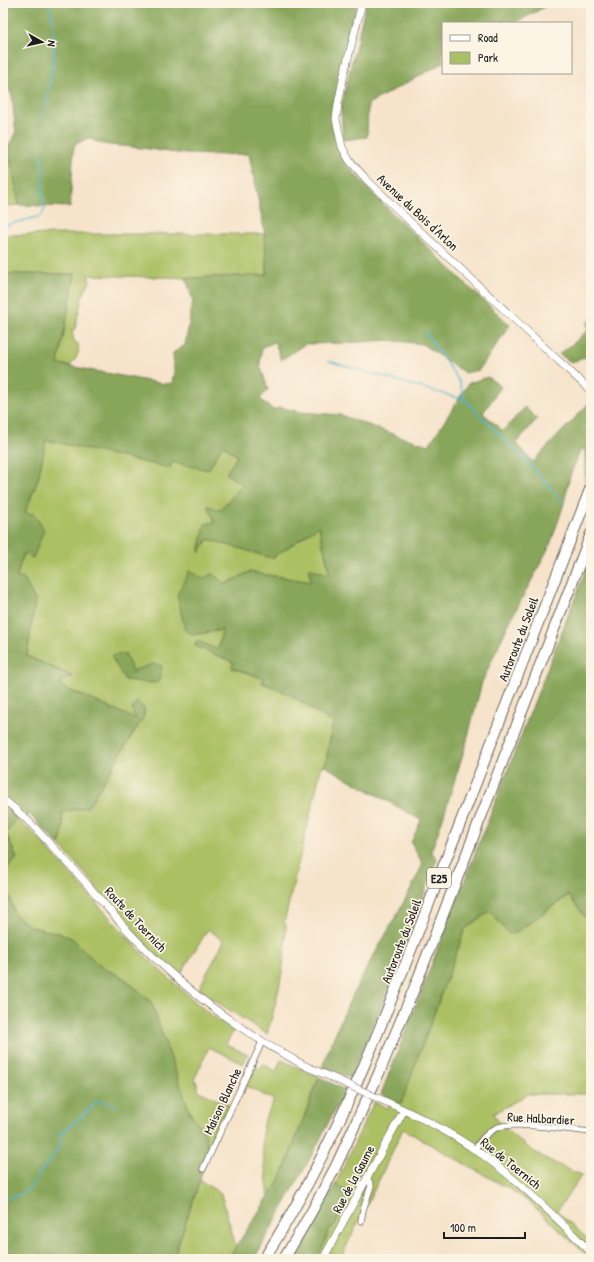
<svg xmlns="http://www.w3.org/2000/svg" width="594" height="1262" font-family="'Patrick Hand',sans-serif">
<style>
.green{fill:#abc064;stroke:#646e40}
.forest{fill:#88a65a;stroke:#52613b}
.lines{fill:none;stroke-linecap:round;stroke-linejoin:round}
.stream{stroke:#4eb3cd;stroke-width:1.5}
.street-casing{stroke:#686259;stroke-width:7}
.secondary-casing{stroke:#686259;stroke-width:8}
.highway-casing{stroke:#686259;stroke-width:12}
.street{stroke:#fff;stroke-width:5.5}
.secondary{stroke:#fff;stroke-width:7}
.highway{stroke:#fff;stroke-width:10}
.secondary-bridge-casing{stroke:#686259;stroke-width:8;stroke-linecap:butt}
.secondary-bridge{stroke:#fff;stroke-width:7}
.labels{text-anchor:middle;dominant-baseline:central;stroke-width:3.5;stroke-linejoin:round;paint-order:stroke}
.shield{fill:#fcf5e5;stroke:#5f5d58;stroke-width:1}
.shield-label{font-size:12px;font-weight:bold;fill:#1c1c1c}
.street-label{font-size:13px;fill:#1c1c1c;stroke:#fcf5e5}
</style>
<rect width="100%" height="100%" fill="#fcf5e5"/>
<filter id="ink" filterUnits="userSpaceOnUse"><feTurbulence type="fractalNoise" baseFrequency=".025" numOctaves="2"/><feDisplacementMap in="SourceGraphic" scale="8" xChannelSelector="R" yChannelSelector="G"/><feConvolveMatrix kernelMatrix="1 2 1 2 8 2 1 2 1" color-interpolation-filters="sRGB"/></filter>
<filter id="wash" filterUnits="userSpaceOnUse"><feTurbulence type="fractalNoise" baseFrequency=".012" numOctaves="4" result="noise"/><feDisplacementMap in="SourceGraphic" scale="16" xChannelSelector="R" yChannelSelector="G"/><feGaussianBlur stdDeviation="0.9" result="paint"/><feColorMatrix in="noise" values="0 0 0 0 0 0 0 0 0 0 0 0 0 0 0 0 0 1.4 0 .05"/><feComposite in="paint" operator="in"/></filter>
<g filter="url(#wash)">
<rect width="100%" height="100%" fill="#f6e3ca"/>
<!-- green -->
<g class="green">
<polygon points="9,149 19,205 3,206 3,151"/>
<path d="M69 234H265L268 275 186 278 88 275 90 281 82 297 75 329 72 330 74 341 78 344C80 353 76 359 70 366L58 364 75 274H3V235Z"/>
<path d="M46 440 170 468 171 462 208 469 223 444 237 456 243 485 220 510 208 506 215 522 205 524 200 551 208 539 272 558 319 526 330 575 309 568 311 582 249 572 226 584 212 574 193 635 222 630 218 650 197 641 195 646 234 662 232 668 264 678 262 683 291 695 333 723 325 766 322 765 284 923 286 925C286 963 278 997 267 1034L198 990 224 941 208 929 177 980 92 890 96 886 59 845C63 835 64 823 62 812L88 807 144 716V708L136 703 137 720 60 686 62 680 73 676 27 656 35 600 16 578 24 553 33 558 25 513 38 479Z"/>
<polygon points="3,792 29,814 17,819 36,836 142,953 162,972 208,1013 234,1030 226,1044 248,1055 243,1064 209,1047 195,1078 199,1091 229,1105 209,1148 204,1132 190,1113 151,1002 124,978 100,966 74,940 63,934 31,927 15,915 3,876 3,872 17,859 6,833 6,808 3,812"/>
<path d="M569 895 591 924V1094H528L493 1114C516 1144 548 1162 582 1175L557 1211 591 1242V1259L530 1203 511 1190 403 1129 378 1182 340 1259H316L324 1244 329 1229 335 1225 350 1195 336 1183 374 1102 388 1108 393 1099 401 1103 465 929 490 911 508 932 515 933Z"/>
<polygon points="281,1060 319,1077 282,1176 269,1197 262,1145 263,1123 274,1100 244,1085 254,1066 260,1069 263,1064 276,1071"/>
<polygon points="200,1180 221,1194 236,1247 228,1259 173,1259"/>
</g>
<!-- forest -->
<g class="forest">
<path d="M3 3H357L341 74 332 121 335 141 345 163 383 204 469 287 510 325 479 370 465 373 422 344 388 340 348 343 305 344 281 360 275 342 262 347 260 365 268 389 260 399 273 410 281 407 299 412 341 415 401 437 429 445 469 383 488 377 501 387 483 413 503 431 525 407 537 419 516 443 533 462 591 401V466L585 481V448L579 453 570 476 563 507 550 545 507 627 482 682 466 744 440 827 431 851 437 859 390 986 350 1078 322 1067C332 1040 343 1014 356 988 378 946 403 907 423 864L411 843 421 820 325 766 333 723 291 695 262 682 263 678 232 668 233 662 195 646 197 641 218 650 222 630 193 635 185 630 177 595 189 571 203 579 212 574 226 584 249 572 311 582 309 568 330 575 319 526 272 558 208 539 199 553 205 524 215 522 208 506 220 510 243 485 226 474 237 456 223 445 208 470 172 462 170 468 46 440 38 479 25 513 34 514 44 530 33 558 24 553 16 577 24 579 35 600 27 656 73 677 62 680 60 686 136 719 132 710 136 702 144 708V716L88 807 62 812 63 830 59 845 29 814 3 792V274H75L58 364 164 384 172 383 174 371 173 353 185 345 193 302 186 278 267 275 265 234 249 154C229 155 208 155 188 154 170 153 152 149 133 147 118 145 103 147 89 138L74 145 70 207 19 205 8 146 16 134 12 96 3 76Z"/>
<polygon points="366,3 552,3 515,23 443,23 443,63 368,104 367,137 343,140 341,108"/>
<polygon points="591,319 591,356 571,362 559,354 574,343 588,330 587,323"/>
<polygon points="591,557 591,924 568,895 515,933 508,933 490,911 465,929 401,1104 381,1094"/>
<polygon points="125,653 132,671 153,664 162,666 159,682 151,683 125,680 111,656"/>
<polygon points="6,808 17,819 6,833 17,859 3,872 3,812"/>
<polygon points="3,876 15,915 31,927 63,934 74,940 100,966 124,978 151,1002 190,1113 204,1132 209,1148 197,1189 173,1259 3,1259"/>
<polygon points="319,1077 345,1090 312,1155 254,1259 228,1259 282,1176"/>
<polygon points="336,1183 350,1194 335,1225 329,1229 324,1244 316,1259 291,1259"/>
</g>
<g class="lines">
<!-- stream -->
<g class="stream">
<path d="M40 121C51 92 57 52 53 21 52 15 50 9 48 3"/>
<polyline points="3,226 41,216 44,211 44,202 42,190 43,175 41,154"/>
<polyline points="425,332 459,381 465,400 531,466 563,502"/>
<polyline points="328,361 465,400"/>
<path d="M3 1200 19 1195 29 1189 36 1180 40 1172 50 1161 60 1146V1133C75 1125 85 1113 97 1102H105L116 1106"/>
</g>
</g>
</g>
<g filter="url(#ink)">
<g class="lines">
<!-- street casing -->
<g class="street-casing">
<g id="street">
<path d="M475 1149C481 1140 486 1133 496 1128 512 1120 571 1130 591 1132"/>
<polyline points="203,1169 262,1042"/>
<polyline points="361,1221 363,1210 371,1186 370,1183 366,1178"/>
</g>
</g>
<!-- secondary casing -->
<g class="secondary-casing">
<g id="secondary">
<polyline points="362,3 344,74 338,104 336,119 342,147 349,160 366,179 403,215 591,391"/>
<path d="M3 799C20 812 35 827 49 843 77 871 102 902 128 931 177 984 235 1028 298 1062 308 1068 320 1072 331 1077"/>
<path d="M391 1104C420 1117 448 1131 474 1149 517 1178 554 1216 591 1252"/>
<polyline points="323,1259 404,1110"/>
</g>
</g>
<!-- highway casing -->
<g class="highway-casing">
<g id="highway">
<path d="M264 1259C339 1141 388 1010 438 880 489 749 540 618 591 487"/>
<polyline points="284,1259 312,1211 336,1166 379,1073 416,984 591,534"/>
</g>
</g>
<!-- street -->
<use href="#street" class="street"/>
<!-- secondary -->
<use href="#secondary" class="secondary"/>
<!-- highway -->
<use href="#highway" class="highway"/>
<!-- secondary-bridge casing -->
<g class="secondary-bridge-casing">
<polyline id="secondary-bridge" points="331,1077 391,1104"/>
</g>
<!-- secondary-bridge -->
<use href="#secondary-bridge" class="secondary-bridge"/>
</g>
</g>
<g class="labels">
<!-- shield labels -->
<rect class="shield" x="427" y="868" width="24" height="20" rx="3"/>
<g class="shield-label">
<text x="439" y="878">E25</text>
</g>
<!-- street labels -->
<g class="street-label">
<text transform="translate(418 212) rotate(43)">Avenue du Bois d'Arlon</text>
<text transform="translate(518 639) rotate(-69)">Autoroute du Soleil</text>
<text transform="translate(136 919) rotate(47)">Route de Toernich</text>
<text transform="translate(401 941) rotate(-69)">Autoroute du Soleil</text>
<text transform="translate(222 1101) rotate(-65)">Maison Blanche</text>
<text transform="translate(541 1118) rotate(3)">Rue Halbardier</text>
<text transform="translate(511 1163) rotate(39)">Rue de Toernich</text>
<text transform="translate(353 1179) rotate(-62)">Rue de la Gaume</text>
</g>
</g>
<!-- margin -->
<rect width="594" height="1262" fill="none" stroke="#fcf5e5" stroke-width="16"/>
<!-- legend -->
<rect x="442" y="22" width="130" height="52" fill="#fcf5e5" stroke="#a29e95"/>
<rect x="450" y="35" width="20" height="6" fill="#ffffff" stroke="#a29e95"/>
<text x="478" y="42" font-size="12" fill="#1c1c1c">Road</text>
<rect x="450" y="52" width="20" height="12" fill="#abc064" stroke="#a29e95"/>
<text x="478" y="62" font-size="12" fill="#1c1c1c">Park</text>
<!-- north arrow -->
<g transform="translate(42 42) rotate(98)" stroke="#fcf5e5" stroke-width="3" paint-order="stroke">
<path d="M0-3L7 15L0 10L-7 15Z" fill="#1c1c1c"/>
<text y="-6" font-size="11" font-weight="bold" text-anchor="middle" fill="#1c1c1c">N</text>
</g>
<!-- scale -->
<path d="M444 1232v6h81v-6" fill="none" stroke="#1c1c1c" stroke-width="2"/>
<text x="450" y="1232" font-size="12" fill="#1c1c1c" stroke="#fcf5e5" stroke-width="3" paint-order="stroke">100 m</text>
</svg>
